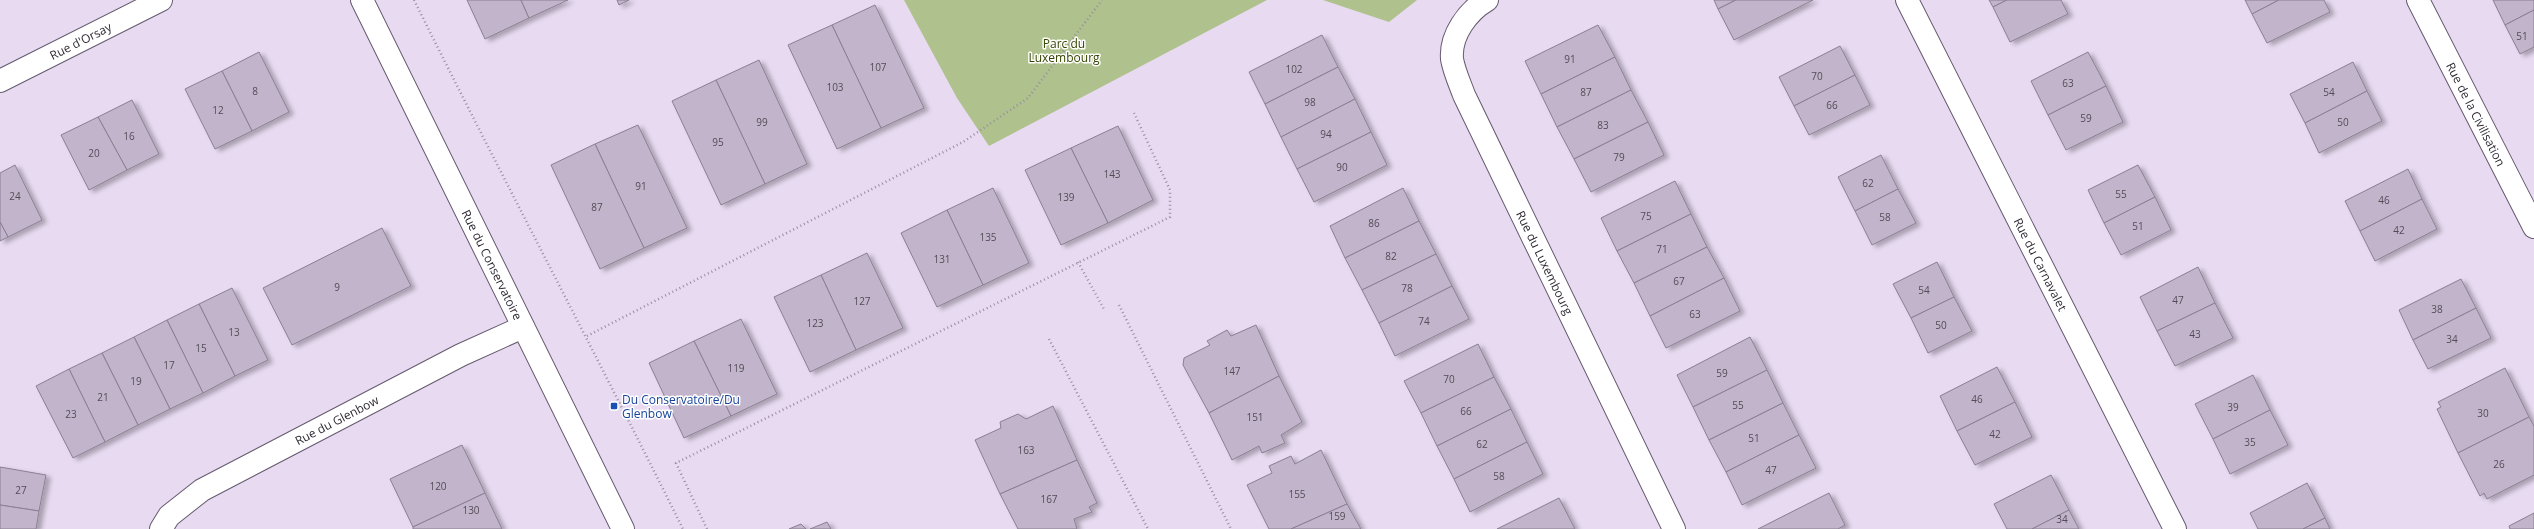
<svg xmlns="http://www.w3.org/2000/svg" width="2534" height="529" font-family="'Open Sans',sans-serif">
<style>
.green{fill:#afc18c}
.building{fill:#c2b5cb;stroke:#8a7f93;filter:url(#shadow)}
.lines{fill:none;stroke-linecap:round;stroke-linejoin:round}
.street-casing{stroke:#655a6e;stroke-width:24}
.secondary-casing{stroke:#655a6e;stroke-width:24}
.path{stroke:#988fa0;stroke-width:2.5;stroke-dasharray:1 3;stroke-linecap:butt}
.street{stroke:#fff;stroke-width:22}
.secondary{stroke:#fff;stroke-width:22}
.transit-dot{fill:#1a4fb4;stroke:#fff;stroke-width:1.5}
.labels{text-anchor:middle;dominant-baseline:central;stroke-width:3;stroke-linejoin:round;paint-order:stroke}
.number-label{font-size:10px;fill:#534c58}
.street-label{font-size:12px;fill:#2e2932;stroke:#fff}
.park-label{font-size:12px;fill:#344300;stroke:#fff}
.transit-label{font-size:12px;fill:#164399;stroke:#fff;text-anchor:start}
</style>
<defs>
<filter id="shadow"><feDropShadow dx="4.5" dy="2.5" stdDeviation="2" flood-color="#0004"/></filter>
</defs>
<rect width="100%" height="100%" fill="#e7daf1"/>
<!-- green -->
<g class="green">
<polygon points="904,0 1267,0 989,146 957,98"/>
<polygon points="1323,0 1417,0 1389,22"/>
</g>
<!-- building -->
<g class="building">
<polygon points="467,0 521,0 529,18 485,39"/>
<polygon points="521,0 568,0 529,18"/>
<polygon points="617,0 629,0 619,5"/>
<polygon points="1714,0 1736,0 1718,9"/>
<polygon points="1736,0 1813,0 1734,40 1718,9"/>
<polygon points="1989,0 2007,0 1993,7"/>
<polygon points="2007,0 2061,0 2068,14 2010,42 1993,7"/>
<polygon points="2245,0 2279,0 2252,14"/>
<polygon points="2279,0 2324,0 2330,12 2267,43 2252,14"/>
<polygon points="2493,0 2534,0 2534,10 2505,25"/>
<polygon points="875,5 924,108 881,128 832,25"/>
<polygon points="2534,10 2534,47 2520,54 2505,25"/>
<polygon points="832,25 881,128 837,149 788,45"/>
<polygon points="1598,25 1615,57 1541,94 1525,61"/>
<polygon points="1322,35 1338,67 1265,104 1249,72"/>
<polygon points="1840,46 1855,75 1794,106 1779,77"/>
<polygon points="259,52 289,112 252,131 222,71"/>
<polygon points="2088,52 2106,86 2048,115 2031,81"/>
<polygon points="1615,57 1631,90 1557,127 1541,94"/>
<polygon points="759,60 807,164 765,184 716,80"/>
<polygon points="2353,62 2367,91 2305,123 2290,94"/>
<polygon points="1338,67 1355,99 1281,137 1265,104"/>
<polygon points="222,71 252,131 215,149 185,89"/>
<polygon points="1855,75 1870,105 1809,135 1794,106"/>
<polygon points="716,80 765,184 721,205 672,101"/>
<polygon points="2106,86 2123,122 2066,150 2048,115"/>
<polygon points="1631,90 1648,122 1574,159 1557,127"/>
<polygon points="2367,91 2382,121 2319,153 2305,123"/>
<polygon points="1355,99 1371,132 1297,169 1281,137"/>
<polygon points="132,100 159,154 127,170 98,117"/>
<polygon points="98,117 127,170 89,190 61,135"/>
<polygon points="1648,122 1664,155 1591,192 1574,159"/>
<polygon points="638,125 687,228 644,248 595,144"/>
<polygon points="1118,126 1153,200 1108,223 1071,148"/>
<polygon points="1371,132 1387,165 1314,202 1297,169"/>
<polygon points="595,144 644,248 600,269 551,165"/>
<polygon points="1071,148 1108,223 1061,245 1025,170"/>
<polygon points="1881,155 1898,189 1855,211 1838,177"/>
<polygon points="15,165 42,220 8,237 0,222 0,173"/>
<polygon points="2138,165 2155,197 2104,223 2088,190"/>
<polygon points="2408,169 2422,199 2360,231 2345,201"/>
<polygon points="1675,181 1691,214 1617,251 1601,218"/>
<polygon points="993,188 1029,263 983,285 947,210"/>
<polygon points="1403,188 1419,221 1345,258 1330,226"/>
<polygon points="1898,189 1916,223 1872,245 1855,211"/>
<polygon points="2155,197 2171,230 2121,255 2104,223"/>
<polygon points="2422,199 2437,229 2375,261 2360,231"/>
<polygon points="947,210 983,285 937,307 901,233"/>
<polygon points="1691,214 1707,247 1634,283 1617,251"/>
<polygon points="1419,221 1436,254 1362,290 1345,258"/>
<polygon points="0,222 8,237 0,241"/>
<polygon points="382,228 411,286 292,345 263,288"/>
<polygon points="1707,247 1724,278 1650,316 1634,283"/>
<polygon points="867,253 903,328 856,350 821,275"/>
<polygon points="1436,254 1452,286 1379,323 1362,290"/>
<polygon points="1937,262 1954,297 1911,318 1893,284"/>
<polygon points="2198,267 2215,303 2157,331 2140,297"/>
<polygon points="821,275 856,350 810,372 774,297"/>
<polygon points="1724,278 1740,311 1666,348 1650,316"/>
<polygon points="2461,279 2476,308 2413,340 2399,310"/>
<polygon points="1452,286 1469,319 1395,356 1379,323"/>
<polygon points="232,288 268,360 235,376 199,304"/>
<polygon points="1954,297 1972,331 1928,353 1911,318"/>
<polygon points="2215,303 2233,338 2175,366 2157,331"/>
<polygon points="199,304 235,376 203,393 167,320"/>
<polygon points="2476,308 2491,338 2428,369 2413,340"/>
<polygon points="741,319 777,394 731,416 694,341"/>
<polygon points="167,320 203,393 170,409 134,337"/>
<polygon points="1256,325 1279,376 1209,413 1183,365 1184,358 1210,345 1207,341 1227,330 1231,336"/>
<polygon points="134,337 170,409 138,425 102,353"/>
<polygon points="1750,337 1767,370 1693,407 1677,375"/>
<polygon points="694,341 731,416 684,438 649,363"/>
<polygon points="1478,344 1494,377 1421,413 1404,381"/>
<polygon points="102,353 138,425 105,442 69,369"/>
<polygon points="1997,367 2015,402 1957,431 1940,396"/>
<polygon points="2505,368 2529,417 2458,453 2437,409 2441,407 2438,402"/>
<polygon points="69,369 105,442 73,458 36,386"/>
<polygon points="1767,370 1783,403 1709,440 1693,407"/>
<polygon points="2253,375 2270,410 2213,439 2195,404"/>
<polygon points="1279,376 1302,422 1281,435 1285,443 1262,453 1259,446 1232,460 1209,413"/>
<polygon points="1494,377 1511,409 1437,446 1421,413"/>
<polygon points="2015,402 2032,437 1975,465 1957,431"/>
<polygon points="1783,403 1799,435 1726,472 1709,440"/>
<polygon points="1053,406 1077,460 1000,494 975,440 1001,428 1000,422 1018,414 1026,419"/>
<polygon points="1511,409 1527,442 1454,479 1437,446"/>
<polygon points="2270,410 2288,445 2230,474 2213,439"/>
<polygon points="2529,417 2534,426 2534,475 2487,499 2484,493 2480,496 2458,453"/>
<polygon points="1799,435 1816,468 1742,505 1726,472"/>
<polygon points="1527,442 1543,474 1470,512 1454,479"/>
<polygon points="462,445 485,493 413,527 390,479"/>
<polygon points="1321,450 1347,504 1291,529 1269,529 1247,485 1272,473 1269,466 1291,456 1295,464"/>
<polygon points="1077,460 1097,503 1089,507 1092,512 1074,519 1077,529 1018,529 1000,494"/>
<polygon points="0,467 46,475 39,511 0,505"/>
<polygon points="2051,475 2069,510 2032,529 2007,529 1994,504"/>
<polygon points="2307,483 2325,518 2303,529 2258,529 2250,513"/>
<polygon points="485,493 502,529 413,529 413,527"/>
<polygon points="1829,493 1845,525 1838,529 1758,529"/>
<polygon points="1559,498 1575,529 1497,529"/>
<polygon points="1347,504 1361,529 1291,529"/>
<polygon points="0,505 39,511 36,529 0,529"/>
<polygon points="2069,510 2079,529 2032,529"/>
<polygon points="2534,513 2534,529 2510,529 2509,526"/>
<polygon points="2325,518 2330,529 2303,529"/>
<polygon points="827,522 831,529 810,529"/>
<polygon points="801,524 806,529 789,529"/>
</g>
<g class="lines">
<!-- street casing -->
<g class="street-casing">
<g id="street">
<path id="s1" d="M1487 0C1468 11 1450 35 1452 59 1454 71 1460 84 1464 95L1674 529"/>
<path id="s2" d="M1907 0 2175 529"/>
<path id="s3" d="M2418 0 2534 227"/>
<path id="s4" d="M0 81 161 0"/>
<path id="s5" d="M161 529 169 516 202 490 461 355 523 327"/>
</g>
</g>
<!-- secondary casing -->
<g class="secondary-casing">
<g id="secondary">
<path id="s6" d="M362 0 623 529"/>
</g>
</g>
<!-- path -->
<g class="path">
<path d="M414 0C502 177 595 352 683 529"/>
<polyline points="1078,262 1105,311"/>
<polyline points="1119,305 1231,529"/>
<polyline points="587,336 963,142 1028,98 1102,0"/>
<polyline points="1049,339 1148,529"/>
<polyline points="707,529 676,463 1170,217 1170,190 1134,113"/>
</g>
<!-- street -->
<use href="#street" class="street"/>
<!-- secondary -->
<use href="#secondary" class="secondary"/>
</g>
<!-- markers -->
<rect class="transit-dot" x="610" y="402" width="8" height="8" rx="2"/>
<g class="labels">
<!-- number labels -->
<g class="number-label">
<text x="2522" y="36">51</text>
<text x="1570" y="59">91</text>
<text x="878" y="67">107</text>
<text x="1294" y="69">102</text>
<text x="1817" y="76">70</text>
<text x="2068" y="83">63</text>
<text x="835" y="87">103</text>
<text x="255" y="91">8</text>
<text x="1586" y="92">87</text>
<text x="2329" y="92">54</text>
<text x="1310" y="102">98</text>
<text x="1832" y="105">66</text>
<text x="218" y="110">12</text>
<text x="2086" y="118">59</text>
<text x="762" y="122">99</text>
<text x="2343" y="122">50</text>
<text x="1603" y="125">83</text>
<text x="1326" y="134">94</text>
<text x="129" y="136">16</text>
<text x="718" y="142">95</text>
<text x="94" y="153">20</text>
<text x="1619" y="157">79</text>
<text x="1342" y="167">90</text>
<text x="1112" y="174">143</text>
<text x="1868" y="183">62</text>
<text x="641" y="186">91</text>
<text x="2121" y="194">55</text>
<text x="15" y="196">24</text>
<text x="1066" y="197">139</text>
<text x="2384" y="200">46</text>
<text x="597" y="207">87</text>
<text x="1646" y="216">75</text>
<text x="1885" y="217">58</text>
<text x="1374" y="223">86</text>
<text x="2138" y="226">51</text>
<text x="2399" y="230">42</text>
<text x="988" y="237">135</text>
<text x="1662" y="249">71</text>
<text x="1391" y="256">82</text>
<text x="942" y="259">131</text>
<text x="1679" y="281">67</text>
<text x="337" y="287">9</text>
<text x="1407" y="288">78</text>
<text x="1924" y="290">54</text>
<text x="2178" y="300">47</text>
<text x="862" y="301">127</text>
<text x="2437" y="309">38</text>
<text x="1695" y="314">63</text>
<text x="1424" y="321">74</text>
<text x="815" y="323">123</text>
<text x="1941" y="325">50</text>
<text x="234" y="332">13</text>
<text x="2195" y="334">43</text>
<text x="2452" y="339">34</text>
<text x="201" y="348">15</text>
<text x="169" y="365">17</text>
<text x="736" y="368">119</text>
<text x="1232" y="371">147</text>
<text x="1722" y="373">59</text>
<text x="1449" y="379">70</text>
<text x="136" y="381">19</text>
<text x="103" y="397">21</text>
<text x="1977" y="399">46</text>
<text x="1738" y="405">55</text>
<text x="2233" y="407">39</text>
<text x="1466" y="411">66</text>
<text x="2483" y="413">30</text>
<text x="71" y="414">23</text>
<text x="1255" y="417">151</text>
<text x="1995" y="434">42</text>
<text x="1754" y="438">51</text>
<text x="2250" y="442">35</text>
<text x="1482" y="444">62</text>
<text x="1026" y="450">163</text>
<text x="2499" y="464">26</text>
<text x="1771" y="470">47</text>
<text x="1499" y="476">58</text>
<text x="438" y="486">120</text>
<text x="21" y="490">27</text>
<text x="1297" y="494">155</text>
<text x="1049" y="499">167</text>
<text x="471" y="510">130</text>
<text x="1337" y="516">159</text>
<text x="2062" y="519">34</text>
</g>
<!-- street labels -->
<g class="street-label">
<text stroke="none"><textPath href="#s4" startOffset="90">Rue d'Orsay</textPath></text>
<text stroke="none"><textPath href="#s3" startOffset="128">Rue de la Civilisation</textPath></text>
<text stroke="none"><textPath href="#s1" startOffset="296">Rue du Luxembourg</textPath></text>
<text stroke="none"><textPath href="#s2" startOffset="296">Rue du Carnavalet</textPath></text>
<text stroke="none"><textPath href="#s6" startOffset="295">Rue du Conservatoire</textPath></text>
<text stroke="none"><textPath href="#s5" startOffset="209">Rue du Glenbow</textPath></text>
</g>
<!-- park labels -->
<g class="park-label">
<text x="1064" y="43">Parc du<tspan x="1064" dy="14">Luxembourg</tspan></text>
</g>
<!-- transit labels -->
<g class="transit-label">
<text x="622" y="399">Du Conservatoire/Du<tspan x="622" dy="14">Glenbow</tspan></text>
</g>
</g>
</svg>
